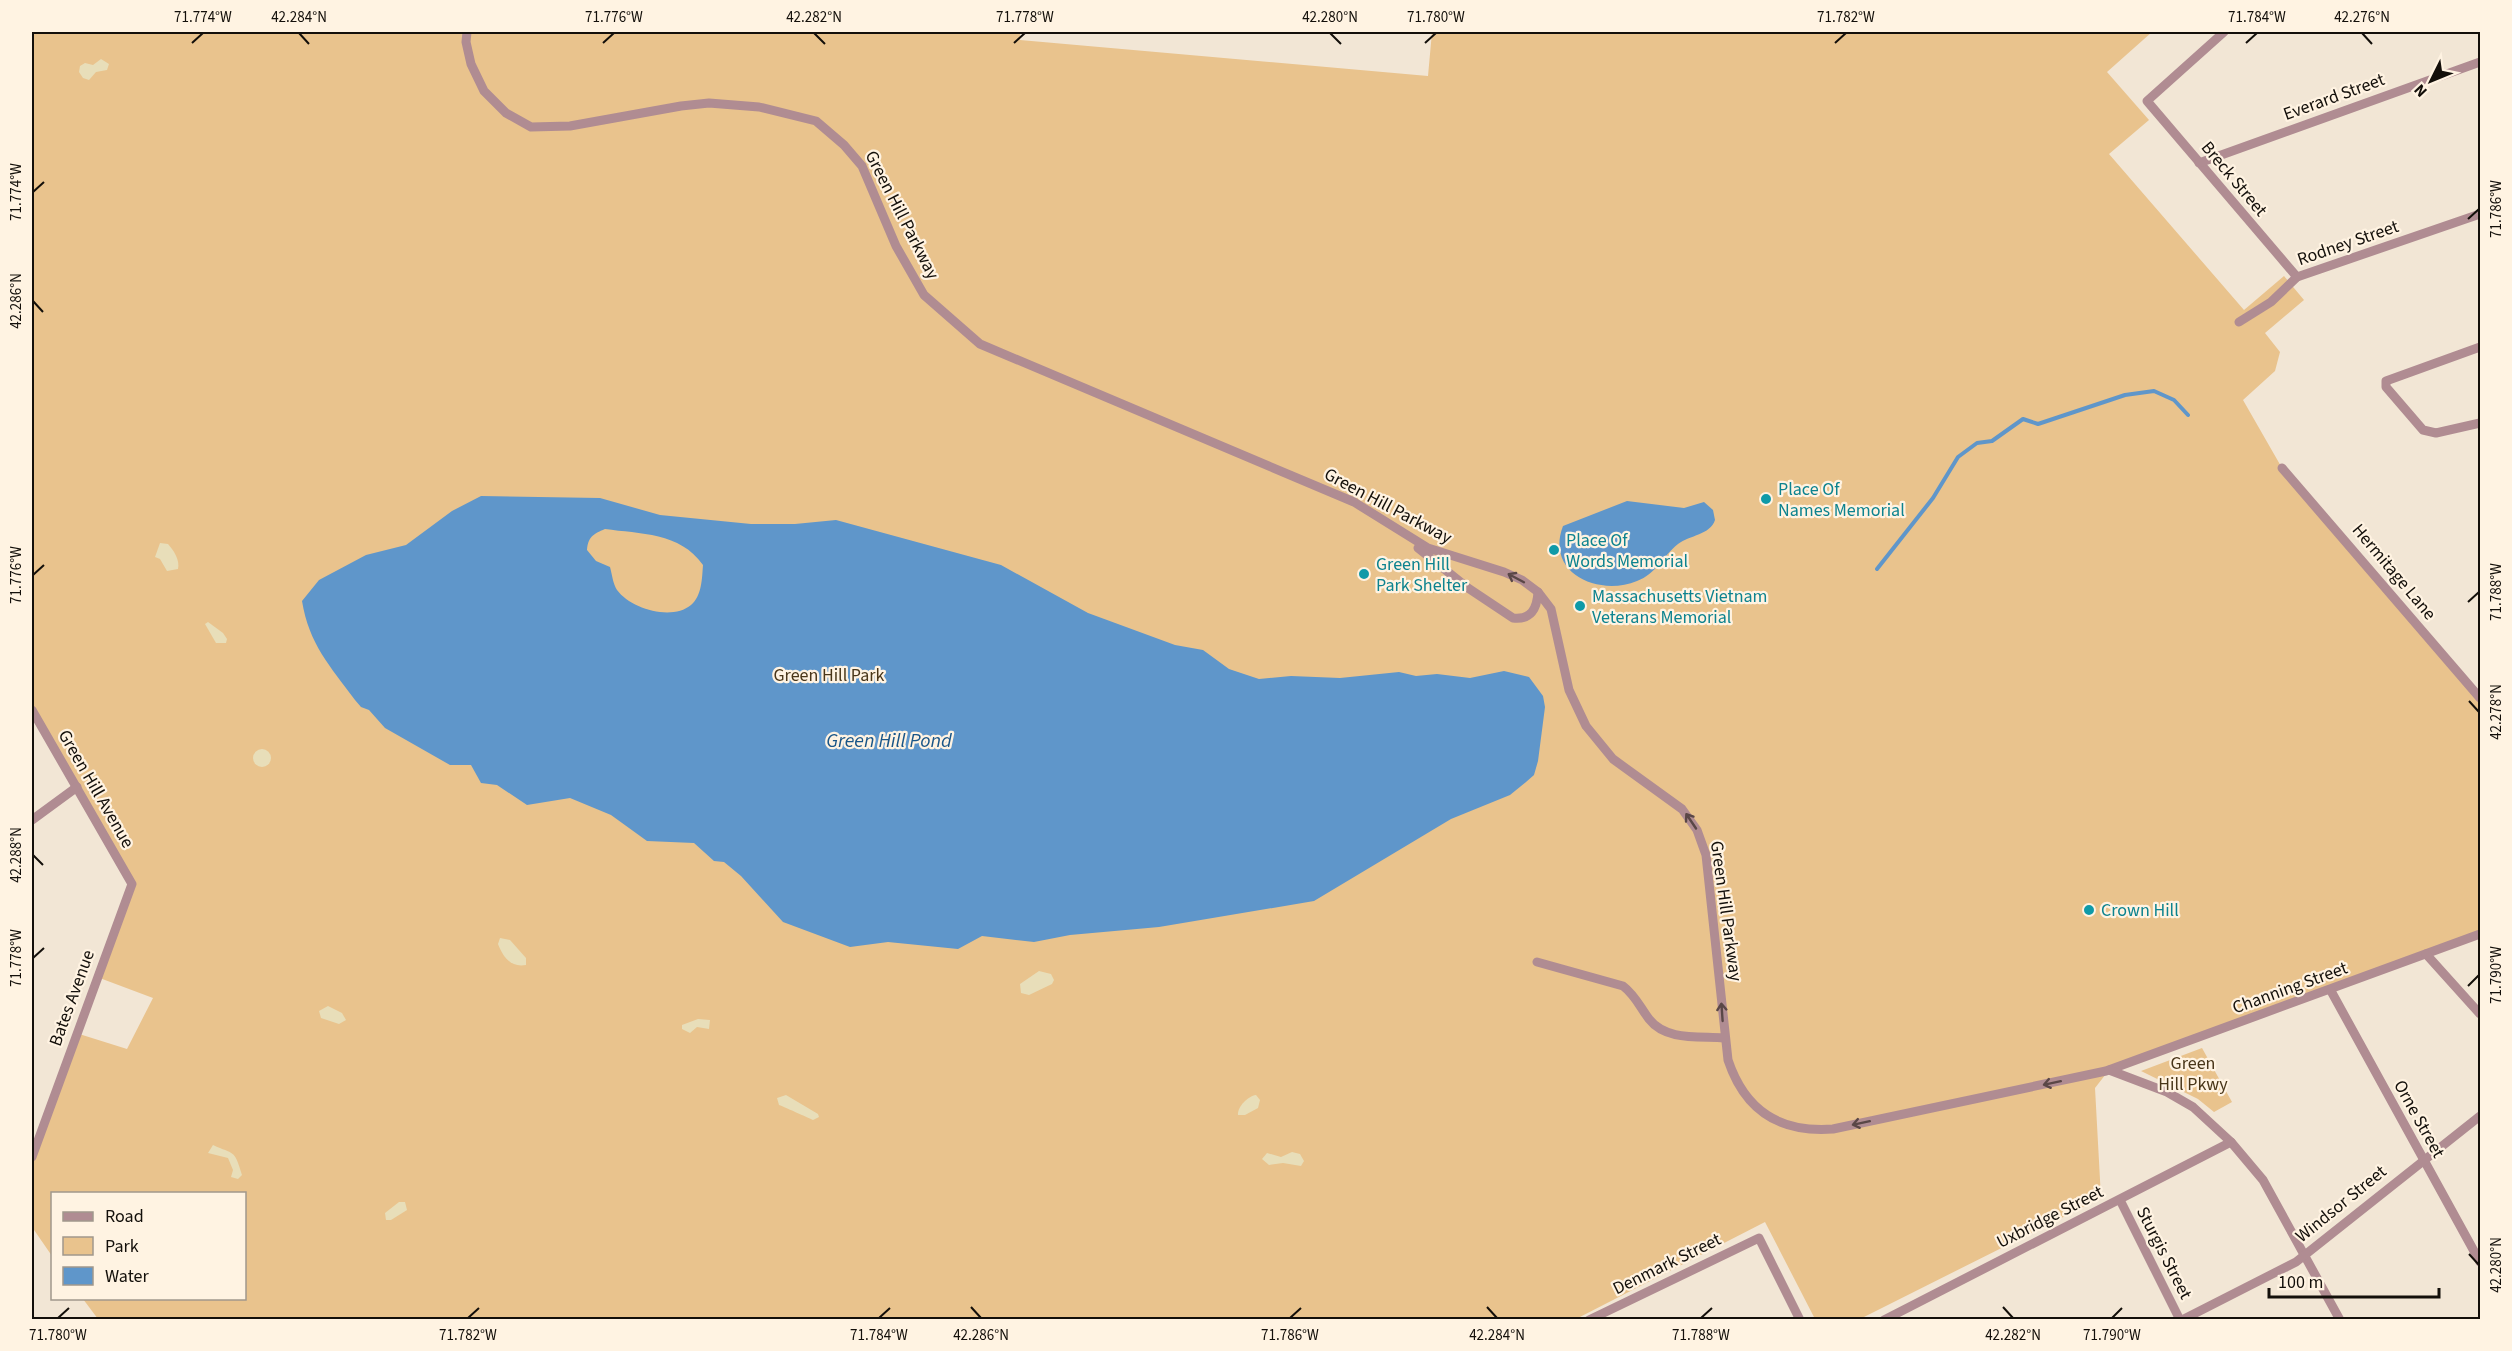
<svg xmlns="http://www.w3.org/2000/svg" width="2512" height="1351" font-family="'Source Sans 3',sans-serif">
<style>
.green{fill:#e9c38d}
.sand{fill:#e8deb9}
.water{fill:#5f96ca;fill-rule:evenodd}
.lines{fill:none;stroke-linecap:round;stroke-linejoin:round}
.stream{stroke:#5f96ca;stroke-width:4}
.street{stroke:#b08c92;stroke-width:9}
.oneway{stroke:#5a4747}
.ticks{fill:none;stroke:#130f0a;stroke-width:2}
.culture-dot{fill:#0f9aa8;stroke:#fff3e2;stroke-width:2}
.labels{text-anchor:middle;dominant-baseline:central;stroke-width:4.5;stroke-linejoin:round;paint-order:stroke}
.street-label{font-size:18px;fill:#130f0a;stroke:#fff3e2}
.culture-label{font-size:18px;fill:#0d838f;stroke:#fff3e2;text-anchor:start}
.park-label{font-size:18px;fill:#493619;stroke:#fff3e2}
.water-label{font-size:20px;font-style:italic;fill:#1a5688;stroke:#fff3e2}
.neatline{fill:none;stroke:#130f0a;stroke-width:2}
.ticks-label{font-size:15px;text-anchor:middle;fill:#130f0a}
</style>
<rect width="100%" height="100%" fill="#f2e6d5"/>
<!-- green -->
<g class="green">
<polygon points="32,32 1020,32 1020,40 1428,76 1432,32 2152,32 2107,72 2149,120 2109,154 2244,310 2284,276 2304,300 2265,333 2280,352 2275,371 2243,400 2282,468 2480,698 2480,934 2109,1070 2095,1088 2101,1198 1860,1319 1815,1319 1765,1222 1576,1319 98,1319 83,1299 244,1298 244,1194 52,1194 52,1256 32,1227 32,1157 76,1033 127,1049 153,998 97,977 132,884 32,710"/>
<polygon points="2202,1048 2232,1102 2214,1112 2198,1099 2141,1071"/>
</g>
<!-- sand -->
<g class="sand">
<polygon points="101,59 109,64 107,70 96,72 89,80 83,78 79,72 80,66 85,63 93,65"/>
<path d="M160 543 168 544C174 551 180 560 178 569L167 571 160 559 155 557Z"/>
<polygon points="208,622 223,633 227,639 226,643 216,643 205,624"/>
<circle cx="262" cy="758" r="9"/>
<path d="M500 938 510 940 526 958V965C511 968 503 957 498 944Z"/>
<polygon points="1039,971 1051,974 1054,980 1052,984 1029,995 1021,993 1020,984"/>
<polygon points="328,1006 342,1013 346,1020 339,1024 321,1018 319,1011"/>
<polygon points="698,1019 710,1020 709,1029 697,1027 690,1033 682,1029 682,1025"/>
<path d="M786 1095 818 1114 819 1117 813 1120C809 1118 782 1106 779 1105L777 1098Z"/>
<path d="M1256 1095 1260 1100 1258 1108 1245 1115H1238C1237 1107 1248 1096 1256 1095Z"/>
<path d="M213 1145C234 1155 234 1148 242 1175L238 1179 231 1177 233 1170 228 1158 208 1153Z"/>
<polygon points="1292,1152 1300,1154 1304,1161 1301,1166 1283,1163 1269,1165 1262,1159 1267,1153 1281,1157"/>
<polygon points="399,1202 405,1202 407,1210 391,1220 386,1220 385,1213"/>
</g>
<!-- water -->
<g class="water">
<path d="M481 496 600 498 660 515 751 524H795L836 520 1001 565 1088 613 1175 645 1203 650 1229 669 1259 679 1291 676 1340 678 1399 672 1416 676 1437 674 1470 678 1504 671 1529 677 1543 696 1545 707 1538 761 1534 775 1526 782 1510 795 1451 819 1314 901 1159 927 1070 935 1034 942 982 936 958 949 888 942 850 947 783 922 741 876 724 862 714 861 694 843 647 841 611 815 570 798 527 805 497 785 481 783 471 765H450L385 728 369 710 361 707 355 700C330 666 309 644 302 601L319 580 366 555 406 545 452 511ZM605 529C640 534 680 532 703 565 702 578 702 596 691 605 672 621 631 609 617 590 613 584 612 574 610 567L596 561 587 550C588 537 593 534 605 529Z"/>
<path d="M1627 501 1684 508 1704 502 1713 510 1715 520C1710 535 1690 535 1678 544 1663 556 1656 574 1637 581 1598 597 1545 573 1563 526Z"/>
</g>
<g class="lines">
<!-- stream -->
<polyline class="stream" points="1877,569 1933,498 1958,457 1977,443 1992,441 2023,419 2038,424 2125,395 2154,391 2174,400 2188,415"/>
<!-- street -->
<g class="street">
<path d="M467 32 466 42 471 64 484 91 506 113 531 127 570 126 681 106 709 103 759 107 816 121 844 145 862 166 896 246 924 295 980 344 1354 502 1428 548 1504 572 1522 580 1538 592 1551 609 1569 690 1586 726 1613 759 1682 809 1697 830 1706 855 1728 1060C1745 1111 1780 1133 1833 1129L2106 1071 2480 934"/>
<polyline points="2224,32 2147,101 2297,277"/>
<polyline points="2199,163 2480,62"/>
<polyline points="2239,322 2271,302 2297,277 2480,214"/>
<polyline points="2480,347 2386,381 2386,387 2423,430 2436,433 2480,423"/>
<polyline points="2282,468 2480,698"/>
<path d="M1418 548 1468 588 1513 618C1531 620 1537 609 1538 592"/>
<polyline points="32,710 132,884 32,1157"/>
<polyline points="32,820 77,787"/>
<polyline points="2426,954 2480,1014"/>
<path d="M1537 962 1623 986C1635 995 1640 1007 1649 1019 1666 1041 1699 1036 1724 1038"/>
<polyline points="2331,991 2480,1262"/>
<polyline points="2109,1070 2167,1092 2193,1107 2231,1142 2263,1180 2340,1320"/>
<polyline points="2120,1200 2180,1320"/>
<polyline points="1589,1320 1759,1238 1800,1320"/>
<polyline points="1884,1320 2231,1142"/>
<polyline points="2182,1320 2296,1262 2480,1116"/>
</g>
</g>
<!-- one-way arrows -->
<defs><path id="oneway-shaft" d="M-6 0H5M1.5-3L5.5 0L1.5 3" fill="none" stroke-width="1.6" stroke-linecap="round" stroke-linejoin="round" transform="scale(1.5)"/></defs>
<g class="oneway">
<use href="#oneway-shaft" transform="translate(1516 578) rotate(-152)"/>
<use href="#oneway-shaft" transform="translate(1691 821) rotate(-124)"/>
<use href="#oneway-shaft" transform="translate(1722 1012) rotate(-94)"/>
<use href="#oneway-shaft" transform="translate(2052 1083) rotate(168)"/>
<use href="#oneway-shaft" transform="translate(1861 1123) rotate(168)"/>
</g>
<!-- ticks -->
<path class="ticks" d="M299 33 309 44M814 33 825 44M1330 33 1341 44M2362 33 2372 44M192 43 203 33M603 43 614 33M1014 43 1025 33M1425 43 1436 33M1835 43 1846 33M2246 43 2257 33M33 192 44 182M2468 219 2479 209M33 301 43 312M33 575 44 565M2468 602 2479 592M2469 701 2479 712M33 855 43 865M33 958 44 948M2468 986 2479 975M2469 1254 2479 1265M971 1307 981 1318M1487 1307 1497 1318M2003 1307 2013 1318M58 1318 69 1308M468 1318 479 1308M879 1318 890 1308M1290 1318 1301 1308M1701 1318 1712 1308M2112 1318 2122 1308"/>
<!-- markers -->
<g class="culture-dot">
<circle cx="1766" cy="499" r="6"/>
<circle cx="1554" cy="550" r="6"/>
<circle cx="1364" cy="574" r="6"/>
<circle cx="1580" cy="606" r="6"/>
<circle cx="2089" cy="910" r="6"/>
</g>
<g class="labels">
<!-- street labels -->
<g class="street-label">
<text transform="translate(2334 97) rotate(-20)">Everard Street</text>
<text transform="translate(2234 179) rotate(50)">Breck Street</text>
<text transform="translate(902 215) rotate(63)">Green Hill Parkway</text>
<text transform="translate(2348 243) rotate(-19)">Rodney Street</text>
<text transform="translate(1388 506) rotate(28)">Green Hill Parkway</text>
<text transform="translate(2394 572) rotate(50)">Hermitage Lane</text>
<text transform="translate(96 789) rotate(60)">Green Hill Avenue</text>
<text transform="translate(1726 911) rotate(82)">Green Hill Parkway</text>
<text transform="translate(2290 988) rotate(-20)">Channing Street</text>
<text transform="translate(72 998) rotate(-70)">Bates Avenue</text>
<text transform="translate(2419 1119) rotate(61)">Orne Street</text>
<text transform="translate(2341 1204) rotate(-39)">Windsor Street</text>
<text transform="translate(2050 1217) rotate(-27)">Uxbridge Street</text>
<text transform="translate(2164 1253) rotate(63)">Sturgis Street</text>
<text transform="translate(1667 1264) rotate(-26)">Denmark Street</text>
</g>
<!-- culture labels -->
<g class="culture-label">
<text x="1778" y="489">Place Of<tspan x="1778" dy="21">Names Memorial</tspan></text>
<text x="1566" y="540">Place Of<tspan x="1566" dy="21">Words Memorial</tspan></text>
<text x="1376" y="564">Green Hill<tspan x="1376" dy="21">Park Shelter</tspan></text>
<text x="1592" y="596">Massachusetts Vietnam<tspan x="1592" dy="21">Veterans Memorial</tspan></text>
<text x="2101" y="910">Crown Hill</text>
</g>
<!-- park labels -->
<g class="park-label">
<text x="829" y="675">Green Hill Park</text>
<text x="2193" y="1063">Green<tspan x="2193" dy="21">Hill Pkwy</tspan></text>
</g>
<!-- water labels -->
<g class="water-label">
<text x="889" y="741">Green Hill Pond</text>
</g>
</g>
<!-- border -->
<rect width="2512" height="1351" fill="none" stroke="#fff3e2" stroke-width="66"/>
<!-- legend -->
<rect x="51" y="1192" width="195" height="108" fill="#fff3e2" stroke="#a1988c" stroke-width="1.5"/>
<rect x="63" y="1212" width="30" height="9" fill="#b08c92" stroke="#a1988c" stroke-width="1.5"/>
<text x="105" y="1222" font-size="18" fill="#130f0a">Road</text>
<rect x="63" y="1237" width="30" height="18" fill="#e9c38d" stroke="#a1988c" stroke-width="1.5"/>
<text x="105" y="1252" font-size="18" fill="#130f0a">Park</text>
<rect x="63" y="1267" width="30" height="18" fill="#5f96ca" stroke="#a1988c" stroke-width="1.5"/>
<text x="105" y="1282" font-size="18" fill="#130f0a">Water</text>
<!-- north arrow -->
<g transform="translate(2431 81) rotate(227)" stroke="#fff3e2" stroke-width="4.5" paint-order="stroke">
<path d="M0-4.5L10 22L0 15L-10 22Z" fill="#130f0a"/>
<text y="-9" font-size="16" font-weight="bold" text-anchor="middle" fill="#130f0a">N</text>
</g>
<!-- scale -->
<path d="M2269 1288v9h170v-9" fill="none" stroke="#130f0a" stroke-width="3"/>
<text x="2278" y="1288" font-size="18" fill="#130f0a" stroke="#fff3e2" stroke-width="4.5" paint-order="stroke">100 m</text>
<rect x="33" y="33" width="2446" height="1285" class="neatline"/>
<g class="ticks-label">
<text x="203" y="22">71.774°W</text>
<text x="299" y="22">42.284°N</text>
<text x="614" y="22">71.776°W</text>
<text x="814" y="22">42.282°N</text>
<text x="1025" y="22">71.778°W</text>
<text x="1330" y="22">42.280°N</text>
<text x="1436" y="22">71.780°W</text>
<text x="1846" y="22">71.782°W</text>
<text x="2257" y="22">71.784°W</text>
<text x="2362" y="22">42.276°N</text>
<text transform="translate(16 192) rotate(-90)" y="5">71.774°W</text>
<text transform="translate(2496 209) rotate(-90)" y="5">71.786°W</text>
<text transform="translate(16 301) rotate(-90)" y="5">42.286°N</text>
<text transform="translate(16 575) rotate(-90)" y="5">71.776°W</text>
<text transform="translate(2496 592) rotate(-90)" y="5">71.788°W</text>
<text transform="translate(2496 712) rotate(-90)" y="5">42.278°N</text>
<text transform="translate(16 855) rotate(-90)" y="5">42.288°N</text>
<text transform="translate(16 958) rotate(-90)" y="5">71.778°W</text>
<text transform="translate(2496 975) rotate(-90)" y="5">71.790°W</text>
<text transform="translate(2496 1265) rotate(-90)" y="5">42.280°N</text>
<text x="58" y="1340">71.780°W</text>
<text x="468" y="1340">71.782°W</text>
<text x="879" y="1340">71.784°W</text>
<text x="981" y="1340">42.286°N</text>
<text x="1290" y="1340">71.786°W</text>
<text x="1497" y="1340">42.284°N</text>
<text x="1701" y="1340">71.788°W</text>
<text x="2013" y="1340">42.282°N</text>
<text x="2112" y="1340">71.790°W</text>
</g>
</svg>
